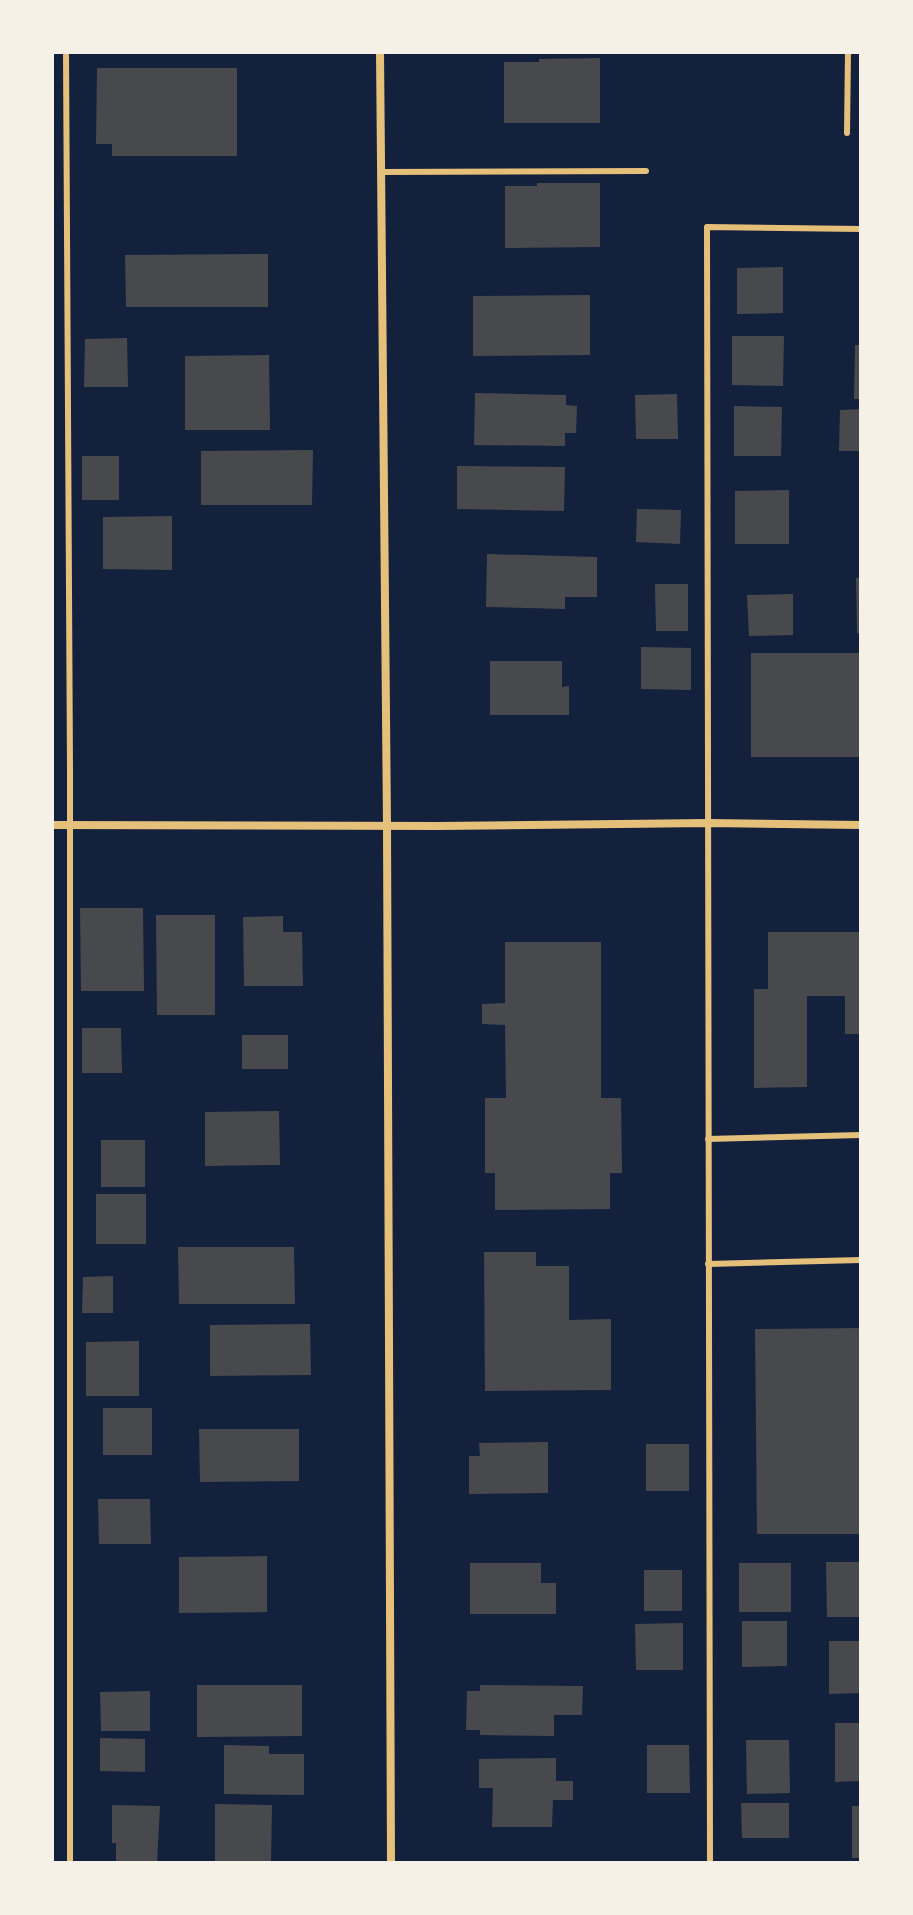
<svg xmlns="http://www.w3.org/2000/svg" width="913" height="1915" font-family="Mulish,sans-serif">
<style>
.building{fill:#48494c}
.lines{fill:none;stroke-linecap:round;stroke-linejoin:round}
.service{stroke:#e5c07b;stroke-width:6}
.minor{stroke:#e5c07b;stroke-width:8}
</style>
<rect width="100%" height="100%" fill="#14213d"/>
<!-- building -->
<g class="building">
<polygon points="600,58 600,123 504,123 504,62 539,62 539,59"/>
<polygon points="97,68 237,68 237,156 112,156 112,144 96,144"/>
<polygon points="537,183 600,183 600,247 505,248 505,186 537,186"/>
<polygon points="268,254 268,307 126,307 125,255"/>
<polygon points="783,267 783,313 737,314 737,268"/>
<polygon points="590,295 590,355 473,356 473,296"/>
<polygon points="732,336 784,336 783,386 732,385"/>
<polygon points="127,338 128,387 84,387 85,339"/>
<polygon points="855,345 861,345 861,399 854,399"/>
<polygon points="269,355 270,430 185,430 185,356"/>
<polygon points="475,393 566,395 566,405 577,406 576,433 565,433 565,446 474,445"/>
<polygon points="677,394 678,439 636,439 635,395"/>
<polygon points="734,406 782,407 781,456 734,456"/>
<polygon points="861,409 861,451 839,451 840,410"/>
<polygon points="313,450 312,505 201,505 201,451"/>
<rect x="82" y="456" width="37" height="44"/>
<polygon points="457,466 565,467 564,511 457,509"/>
<polygon points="789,490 789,544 735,544 735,491"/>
<polygon points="637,509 681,510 680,544 636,542"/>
<polygon points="172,516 172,570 103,569 103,517"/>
<polygon points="487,554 597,557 597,597 565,597 565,609 486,607"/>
<polygon points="856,578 861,578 861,633 857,633"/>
<polygon points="655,584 688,584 688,631 656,631"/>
<polygon points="793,594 793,635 749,636 747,595"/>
<polygon points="641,647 691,648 691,690 641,689"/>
<rect x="751" y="653" width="110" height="104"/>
<polygon points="490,661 562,661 562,687 569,686 569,715 490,715"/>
<polygon points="80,908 143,908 144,991 81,991"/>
<polygon points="156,915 215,915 215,1015 157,1015"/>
<polygon points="283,916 283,932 302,932 303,986 244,986 243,917"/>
<polygon points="768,932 861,932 861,1034 845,1034 845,996 807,996 807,1087 754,1088 754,989 768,989"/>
<polygon points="505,942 601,942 601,1098 621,1098 622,1173 610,1173 610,1209 495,1210 495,1173 485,1173 485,1098 506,1098 505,1025 482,1024 482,1004 505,1003"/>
<polygon points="82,1028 121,1028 122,1073 82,1073"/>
<rect x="242" y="1035" width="46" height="34"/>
<polygon points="279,1111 280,1165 205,1166 205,1112"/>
<rect x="101" y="1140" width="44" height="47"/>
<rect x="96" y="1194" width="50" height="50"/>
<polygon points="178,1247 294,1247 295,1304 179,1304"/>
<polygon points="484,1252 536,1252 536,1266 569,1266 569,1320 611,1319 611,1390 485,1391"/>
<polygon points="113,1276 113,1313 82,1313 83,1277"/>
<polygon points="310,1324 311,1375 210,1376 210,1325"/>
<polygon points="861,1328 861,1534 757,1534 755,1329"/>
<polygon points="139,1341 139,1396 86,1396 86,1342"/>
<rect x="103" y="1408" width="49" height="47"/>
<polygon points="199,1429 299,1429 299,1481 200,1482"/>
<polygon points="548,1442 548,1493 469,1494 469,1456 480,1456 479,1443"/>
<rect x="646" y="1444" width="43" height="47"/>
<polygon points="98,1499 150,1499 151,1544 99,1544"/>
<polygon points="267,1556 267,1612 179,1613 179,1557"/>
<polygon points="826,1562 861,1562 861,1617 827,1617"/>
<polygon points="470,1563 541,1563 541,1583 556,1583 556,1614 470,1614"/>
<rect x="739" y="1563" width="52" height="49"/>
<rect x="644" y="1570" width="38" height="41"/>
<polygon points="742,1621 787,1621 787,1666 742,1667"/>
<polygon points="683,1623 683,1670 636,1670 635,1624"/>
<polygon points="829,1641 861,1641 861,1693 829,1694"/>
<polygon points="197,1685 302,1685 302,1736 197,1737"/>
<polygon points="480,1685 583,1686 582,1715 554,1715 554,1736 480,1735 480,1730 466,1730 467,1691 480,1691"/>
<polygon points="150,1691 150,1731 101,1731 100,1692"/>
<polygon points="835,1723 861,1723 861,1781 835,1782"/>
<polygon points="100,1738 145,1739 145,1772 100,1771"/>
<polygon points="746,1740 789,1740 790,1793 747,1794"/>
<polygon points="224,1745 269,1746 269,1754 304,1754 304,1795 224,1794"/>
<polygon points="647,1745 689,1745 690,1793 647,1793"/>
<polygon points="556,1758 556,1781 573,1781 573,1800 553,1800 552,1827 492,1827 493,1788 479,1788 479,1759"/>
<polygon points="741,1803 789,1803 789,1838 742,1838"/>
<polygon points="215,1804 272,1805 271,1863 215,1863"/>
<polygon points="112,1805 160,1806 157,1863 116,1863 116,1843 112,1843"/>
<rect x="852" y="1806" width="9" height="52"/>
</g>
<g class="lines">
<!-- service -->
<g class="service">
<polyline points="66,52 70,769 70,1863"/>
<polyline points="847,133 848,52"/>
<polyline points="381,172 646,171"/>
<polyline points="708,1139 861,1135"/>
<polyline points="708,1264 861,1260"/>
<polyline points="710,1863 707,227 861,229"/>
</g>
<!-- minor -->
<g class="minor">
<polyline points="380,52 387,825 391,1863"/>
<polyline points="52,825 439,826 708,823 861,825"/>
</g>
</g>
<!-- border -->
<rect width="913" height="1915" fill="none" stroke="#f6f1e7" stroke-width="108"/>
</svg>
